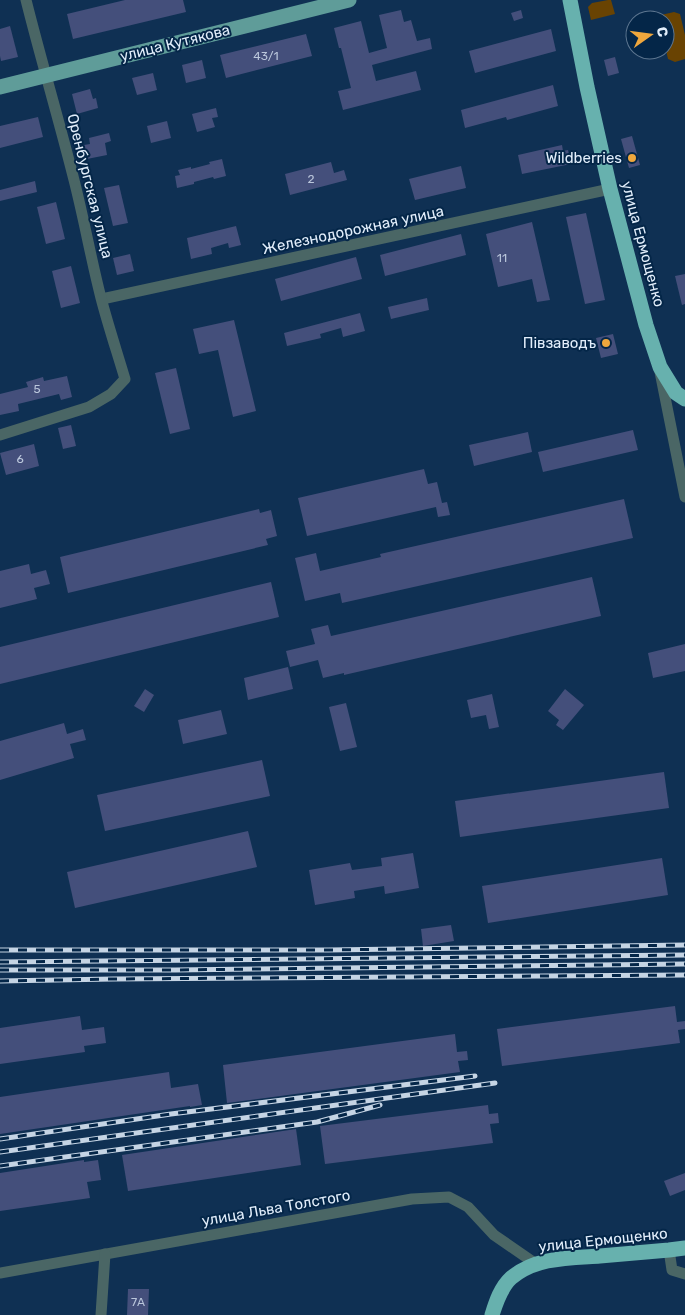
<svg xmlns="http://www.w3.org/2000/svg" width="685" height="1315" font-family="Rubik,sans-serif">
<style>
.green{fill:#694302}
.building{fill:#444f7b}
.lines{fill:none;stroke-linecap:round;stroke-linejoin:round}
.minor{stroke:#4a6665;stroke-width:11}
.major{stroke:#5f9c99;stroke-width:15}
.highway{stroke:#67b1ae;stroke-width:15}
.rail-casing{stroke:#c5d4e4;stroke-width:5}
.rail{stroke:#042648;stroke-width:3;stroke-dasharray:9;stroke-linecap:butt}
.poi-dot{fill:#efa73d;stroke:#042648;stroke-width:2}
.labels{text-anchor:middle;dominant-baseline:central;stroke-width:4;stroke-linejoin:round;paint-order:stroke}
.number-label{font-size:12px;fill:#bac6db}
.street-label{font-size:15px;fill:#e2eefb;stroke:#042648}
.poi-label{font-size:15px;fill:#e2eefb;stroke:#042648;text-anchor:end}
</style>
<rect width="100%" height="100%" fill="#0f3053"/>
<!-- green -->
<g class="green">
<polygon points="608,0 611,0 615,14 591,20 588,7 592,3"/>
<polygon points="674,12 680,14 685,35 685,59 675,62 668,59 665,46 665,20 658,20 661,15"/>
</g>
<!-- building -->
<g class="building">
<polygon points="125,0 183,0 186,12 73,39 67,14"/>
<polygon points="401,10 404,22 411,20 417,41 430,38 432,49 372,65 376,81 416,71 421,90 343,110 338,91 351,88 341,48 339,48 334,28 361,21 369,53 387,48 379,15"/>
<polygon points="521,10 523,18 514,21 511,13"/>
<polygon points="10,26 18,57 1,61 0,56 0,29"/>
<polygon points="551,29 556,51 475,73 469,51"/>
<polygon points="306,34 312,56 226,78 220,55"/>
<polygon points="615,57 619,73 608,76 604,60"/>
<polygon points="202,60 206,78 186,83 182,65"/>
<polygon points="153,73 157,90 137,95 132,78"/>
<polygon points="553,85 558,106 507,120 506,117 465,128 461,110"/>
<polygon points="90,89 93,99 96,98 98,108 77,114 72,94"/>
<polygon points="216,108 218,117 212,118 215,127 197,132 192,114"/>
<polygon points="38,117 43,137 0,148 0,126"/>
<polygon points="167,121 171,138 151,143 147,126"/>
<polygon points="109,133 111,141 105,143 107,155 87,159 84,145 90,144 89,138"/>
<polygon points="632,136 640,165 629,168 621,139"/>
<polygon points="562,145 563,151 568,150 571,164 522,174 518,155"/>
<polygon points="222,159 226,176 214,179 213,177 194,182 194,184 177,188 175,176 180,175 178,170 191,167 191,169 210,164 209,162"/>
<polygon points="331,162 334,173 344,170 347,180 290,195 285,174"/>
<polygon points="461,166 466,188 415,200 409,179"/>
<polygon points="35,181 37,192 0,201 0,190"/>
<polygon points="119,185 128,223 113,226 104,188"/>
<polygon points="56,202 65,239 46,244 37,207"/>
<polygon points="586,213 605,300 585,304 566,217"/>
<polygon points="532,222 550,300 537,302 532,279 498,287 486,234"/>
<polygon points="236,226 241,245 229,248 228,243 211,248 212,254 191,259 187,238"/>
<polygon points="461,234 466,255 385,276 380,255"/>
<polygon points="130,254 134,271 117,275 113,258"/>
<polygon points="356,257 362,279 281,301 275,279"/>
<polygon points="71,266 80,303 61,308 52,271"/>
<polygon points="685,274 685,304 682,305 675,276"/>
<polygon points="427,298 429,310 391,319 388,307"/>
<polygon points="360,313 365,331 343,337 341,328 320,334 321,338 287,346 284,333"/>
<polygon points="234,320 256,411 233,417 218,350 199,354 193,329"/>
<polygon points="613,334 618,354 601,358 596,338"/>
<polygon points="176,368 190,429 170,434 155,373"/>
<polygon points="67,376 72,397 61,400 59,394 18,404 19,411 0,415 0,394 28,387 26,382 43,377 44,381"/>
<polygon points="71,425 76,446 63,449 58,428"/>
<polygon points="633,430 638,450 543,472 538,452"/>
<polygon points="528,432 532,452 474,466 469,445"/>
<polygon points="34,444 39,466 6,475 0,453"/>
<polygon points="424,469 428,484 437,482 442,503 447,502 450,515 438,517 436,507 307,536 298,498"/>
<polygon points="624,499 633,538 342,603 340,593 305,601 295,558 316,553 320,571 381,557 380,554"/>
<polygon points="259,509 260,513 271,510 277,536 266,539 268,545 68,593 60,557"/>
<polygon points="29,564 31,574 46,570 50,584 34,588 37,599 0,608 0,571"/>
<polygon points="592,577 601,616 344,675 344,673 323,678 318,660 290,667 286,651 315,644 311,629 328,625 331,636"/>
<polygon points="271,582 279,617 0,684 0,647"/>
<polygon points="685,644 685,671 653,678 648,653"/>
<polygon points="288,667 293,689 248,700 244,678"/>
<polygon points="145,689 154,695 144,712 134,706"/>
<polygon points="565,689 584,705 563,730 556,725 559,720 548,711"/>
<polygon points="492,694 499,727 489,729 486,715 471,718 467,700"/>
<polygon points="346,703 357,747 340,751 329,707"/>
<polygon points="221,710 227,734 183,744 178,720"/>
<polygon points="64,723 67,734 83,729 86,740 70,744 74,758 0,780 0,741"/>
<polygon points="262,760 270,796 105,831 97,795"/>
<polygon points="664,772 669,808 460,837 455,801"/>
<polygon points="248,831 257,867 75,908 67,872"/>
<polygon points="413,853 419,888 385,894 384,886 354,891 355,898 315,905 309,870 350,863 352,870 382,866 381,858"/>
<polygon points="662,858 668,895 488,923 482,886"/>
<polygon points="451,925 454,941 423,946 421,929"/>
<polygon points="675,1006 677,1022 685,1021 685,1029 678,1030 680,1043 502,1066 497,1029"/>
<polygon points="80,1016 82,1030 104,1027 106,1043 84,1046 85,1052 0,1064 0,1028"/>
<polygon points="455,1034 457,1052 467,1051 468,1060 458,1061 460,1072 227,1103 223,1065"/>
<polygon points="169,1072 171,1088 198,1084 202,1105 190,1107 190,1106 0,1134 0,1097"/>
<polygon points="488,1105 489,1114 498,1113 499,1123 490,1124 493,1143 325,1164 320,1126"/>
<polygon points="296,1129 301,1165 128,1191 122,1155"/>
<polygon points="84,1160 84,1162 98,1160 101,1180 87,1182 90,1198 0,1211 0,1173"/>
<polygon points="685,1173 685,1190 670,1196 664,1181"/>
<polygon points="128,1289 149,1289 148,1315 127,1315"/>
</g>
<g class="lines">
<!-- minor -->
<g class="minor">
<polyline points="102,299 610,189"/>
<polyline points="660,372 685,497"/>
<path d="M0 435 89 407 111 394 125 379C117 352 108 325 101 298 91 259 84 219 74 180 59 120 41 60 26 0"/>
<polyline points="669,1250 672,1270 685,1274"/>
<polyline points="0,1273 412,1199 449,1197 468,1207 494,1235 536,1264"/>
<polyline points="101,1315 105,1254"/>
</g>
<!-- major -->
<polyline class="major" points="0,87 349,0"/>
<!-- highway -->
<g class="highway">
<polyline points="570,0 587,87 610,189 646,325 660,367 676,393 685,399"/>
<path d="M492 1315C496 1302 501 1287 511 1278 535 1257 570 1258 600 1256 623 1254 646 1252 669 1250L685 1248"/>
</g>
<!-- rail casing -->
<g class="rail-casing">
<g id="rail">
<polyline points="0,950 328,950 685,945"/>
<polyline points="0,962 685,955"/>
<polyline points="0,970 175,970 685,964"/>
<polyline points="0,981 113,979 685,975"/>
<polyline points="0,1139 171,1114 475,1076"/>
<polyline points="0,1152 495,1083"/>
<polyline points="0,1166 317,1122 380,1105"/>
</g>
</g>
<!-- rail -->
<use href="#rail" class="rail"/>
</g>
<!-- markers -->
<g class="poi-dot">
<circle cx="632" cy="158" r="5"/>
<circle cx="606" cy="343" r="5"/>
</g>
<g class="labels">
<!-- number labels -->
<g class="number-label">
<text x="266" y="56">43/1</text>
<text x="311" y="179">2</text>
<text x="502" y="258">11</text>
<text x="37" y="389">5</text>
<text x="20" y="459">6</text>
<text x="138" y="1302">7А</text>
</g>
<!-- street labels -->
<g class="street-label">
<text transform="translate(175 43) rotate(-14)">улица Кутякова</text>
<text transform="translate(90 186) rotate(76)">Оренбургская улица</text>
<text transform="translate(353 230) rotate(-12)">Железнодорожная улица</text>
<text transform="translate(643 244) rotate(75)">улица Ермощенко</text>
<text transform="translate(276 1208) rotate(-10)">улица Льва Толстого</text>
<text transform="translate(603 1240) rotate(-6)">улица Ермощенко</text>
</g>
<!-- poi labels -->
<g class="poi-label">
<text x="622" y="158">Wildberries</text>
<text x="596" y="343">Пiвзаводъ</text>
</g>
</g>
<!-- north arrow -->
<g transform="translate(650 35) rotate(76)"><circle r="24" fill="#042648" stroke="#5d7690"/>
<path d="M0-4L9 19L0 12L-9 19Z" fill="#efa73d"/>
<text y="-8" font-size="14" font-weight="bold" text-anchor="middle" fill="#e2eefb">С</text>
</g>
</svg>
